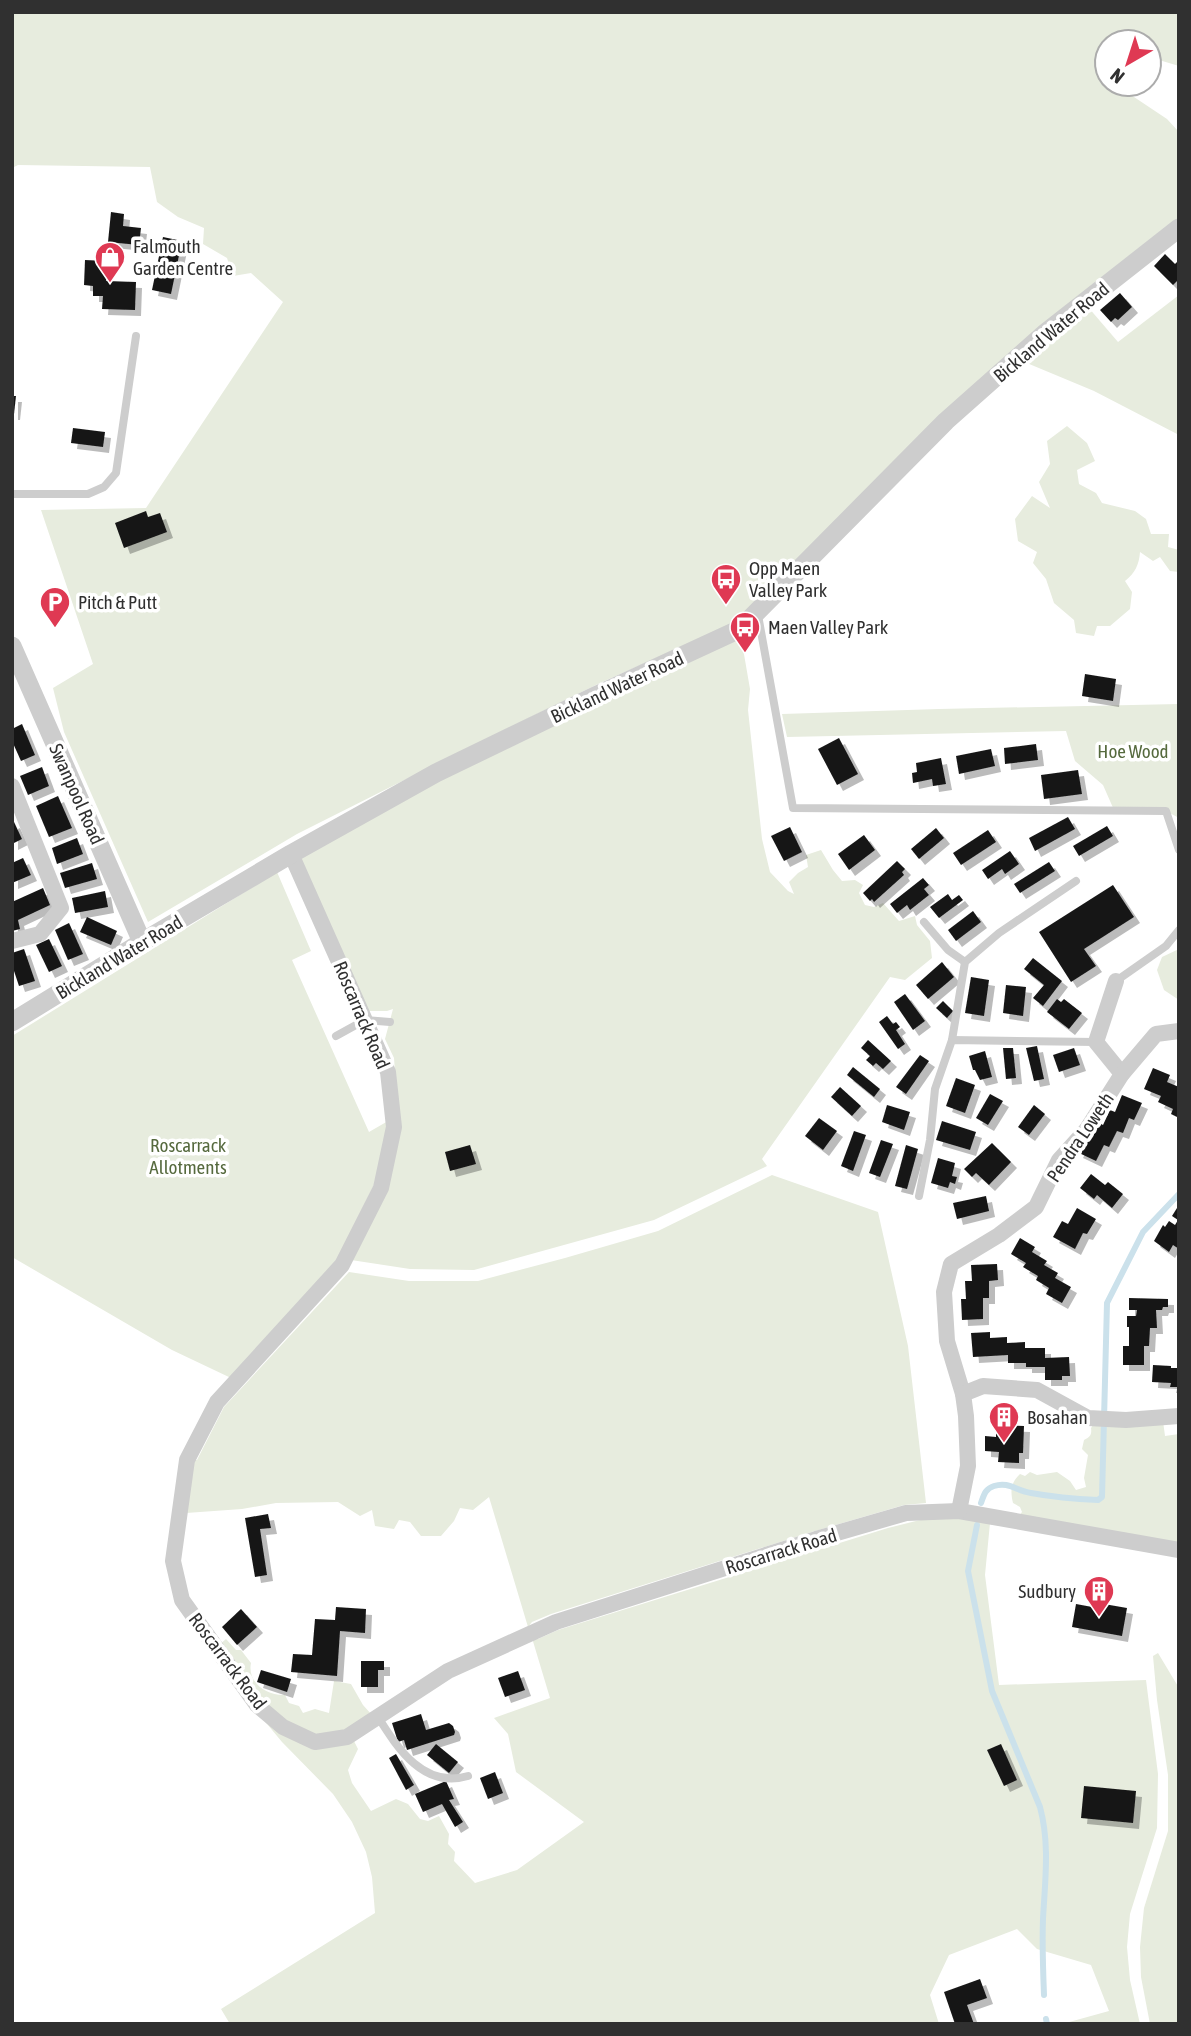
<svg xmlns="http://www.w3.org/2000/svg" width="1191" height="2036" font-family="'Asap Condensed',sans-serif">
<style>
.green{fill:#e7ecde}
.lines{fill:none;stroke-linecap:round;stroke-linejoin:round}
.stream{stroke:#cbe1eb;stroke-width:6}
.building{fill:#171717;filter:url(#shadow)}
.service{stroke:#cdcdcd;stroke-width:8}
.minor{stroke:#cdcdcd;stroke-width:16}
.tertiary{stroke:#cdcdcd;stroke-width:19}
.labels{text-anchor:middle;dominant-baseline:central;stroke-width:7;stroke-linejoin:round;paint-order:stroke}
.poi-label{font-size:19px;fill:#303030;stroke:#fff;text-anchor:start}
.street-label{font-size:19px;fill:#303030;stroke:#fff}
.park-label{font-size:19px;fill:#566a3e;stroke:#fff}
</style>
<defs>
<filter id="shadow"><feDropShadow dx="6" dy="6" stdDeviation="0" flood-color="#0004"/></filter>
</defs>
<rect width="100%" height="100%" fill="#fff"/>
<!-- green -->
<g class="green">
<polygon points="12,12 1179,12 1179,66 1149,57 1149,42 1107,42 1107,84 1119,84 1119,87 1167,119 1179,132 1179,228 1044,334 740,629 663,655 600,683 488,738 297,834 148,922 64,732 53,688 93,664 41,510 146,508 283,302 251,273 233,276 227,258 203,244 204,228 178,217 157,202 150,167 18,165 12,168"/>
<polygon points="1179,295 1179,435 1094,391 1022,361 1088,307 1118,342"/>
<path d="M1067 426 1087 443 1095 461 1077 470 1079 484 1096 493 1102 503 1135 511 1146 519 1151 534H1169L1168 547 1179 550V572L1170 571 1160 557 1153 561 1140 552C1139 565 1135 573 1125 581L1132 592 1130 609 1110 626H1097L1094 636 1076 633 1074 620 1054 603 1046 579 1033 563 1037 552 1018 541 1015 519 1032 496 1050 508 1039 482 1050 464 1047 441Z"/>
<polygon points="740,631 750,689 748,710 762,839 770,872 788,891 794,894 789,882 798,873 808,867 806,855 821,850 833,870 842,881 855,880 863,885 859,893 865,905 874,907 883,903 899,921 915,916 917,925 930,941 932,958 905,980 890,977 762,1159 767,1166 654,1220 474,1270 410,1269 351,1260 399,1128 394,1058 385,1039 393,1009 387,1011 367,1011 298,858 439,777"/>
<polygon points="1179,704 1179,818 1166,811 1114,810 1103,785 1075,761 1066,731 787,737 782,714 939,709"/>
<polygon points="277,872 311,951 292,960 369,1132 388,1121 375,1183 336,1262 231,1378 172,1350 12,1257 12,1036"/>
<polygon points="1179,949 1179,1000 1164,990 1157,970 1162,957"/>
<polygon points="772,1175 878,1212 908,1346 926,1503 904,1505 815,1531 551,1614 532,1622 528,1627 489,1497 473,1510 460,1508 454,1521 441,1536 421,1536 410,1522 399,1520 394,1529 375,1526 372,1510 360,1516 338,1502 276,1503 242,1509 186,1513 193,1460 197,1460 224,1407 349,1272 409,1281 478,1281 565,1258 658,1231"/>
<path d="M1096 1421H1163L1165 1436 1179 1434V1547L1018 1517 1022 1512 1020 1507 1013 1503C1010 1490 1011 1483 1020 1474L1025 1476 1030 1472 1037 1475 1057 1472 1070 1481 1076 1490 1086 1487 1084 1478 1088 1455 1082 1449 1084 1440C1090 1437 1092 1435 1091 1428Z"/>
<polygon points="958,1518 990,1523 985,1575 999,1685 1146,1680 1158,1774 1157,1828 1130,1914 1127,1947 1130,1980 1140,2024 1062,2024 1109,2011 1091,1965 1037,1949 1017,1929 949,1955 930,1995 939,2024 230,2024 221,2009 375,1913 372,1877 366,1852 352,1822 333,1794 282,1742 253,1707 280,1731 353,1739 358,1749 348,1770 352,1783 371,1811 396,1799 408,1804 420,1819 428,1821 439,1816 449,1834 448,1844 455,1852 454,1861 475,1883 517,1870 584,1822 516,1772 508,1734 494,1718 550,1698 532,1638 538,1639 558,1630 888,1528 924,1519"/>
<path d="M226 1639 236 1650H241L251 1663C247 1683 267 1696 285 1695L289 1703 299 1706 303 1713 315 1709 329 1713 334 1681 351 1684 363 1705 372 1715 347 1732 315 1737 285 1723 260 1702 219 1645Z"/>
<polygon points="1158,1653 1179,1688 1179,2024 1150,2024 1141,1977 1140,1947 1144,1908 1168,1831 1168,1775 1157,1700 1153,1656"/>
</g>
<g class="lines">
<!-- stream -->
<g class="stream">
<path d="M981 1503C984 1495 985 1489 994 1486 1009 1481 1016 1491 1031 1493 1053 1497 1075 1499 1098 1500L1102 1497 1107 1303 1143 1232 1179 1194"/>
<path d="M977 1525 968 1571 992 1691 1040 1807C1050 1844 1045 1881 1043 1919 1042 1945 1043 1970 1044 1995"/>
<polyline points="1046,2019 1047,2024"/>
</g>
</g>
<!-- building -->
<g class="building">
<polygon points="111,212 124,214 123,226 141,228 139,245 108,242"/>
<polygon points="163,237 182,241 171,294 152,290"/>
<polygon points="1165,254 1175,264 1179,260 1179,279 1173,285 1154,266"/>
<polygon points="85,260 106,261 106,281 136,282 135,310 102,309 103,296 93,296 93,286 84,285"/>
<polygon points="1120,293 1132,307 1118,320 1115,318 1111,322 1100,310"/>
<polygon points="12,396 16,396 14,414 12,414"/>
<polygon points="73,428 105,432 103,447 71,443"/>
<polygon points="146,511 148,517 160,513 167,532 124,548 115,523"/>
<polygon points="1085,674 1116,679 1113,701 1082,696"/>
<polygon points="22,724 35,755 21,761 12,741 12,729"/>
<polygon points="839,738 858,774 837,785 818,749"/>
<polygon points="1036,744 1038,760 1005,764 1004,748"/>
<polygon points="991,749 995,766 959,774 956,756"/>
<polygon points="941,758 946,784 933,786 932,779 913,783 912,773 917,772 916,763"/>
<polygon points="42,767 49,786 28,795 20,776"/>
<polygon points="1078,770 1082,794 1044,799 1041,775"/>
<polygon points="58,796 72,828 49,837 36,806"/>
<polygon points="1068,817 1075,829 1035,851 1029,838"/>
<polygon points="14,822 22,839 12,844 12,823"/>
<polygon points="1107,826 1113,836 1079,856 1073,846"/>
<polygon points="790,827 802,852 784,861 771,836"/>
<polygon points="936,828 944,838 919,859 911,849"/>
<polygon points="988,830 996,842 961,865 953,853"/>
<polygon points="864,835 875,850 849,870 838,854"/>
<polygon points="77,838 83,854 57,864 52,848"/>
<polygon points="1010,851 1019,864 1005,874 1002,869 988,879 982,870"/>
<polygon points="23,858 31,875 12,883 12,863"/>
<polygon points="897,861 905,869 902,872 904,875 874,902 872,899 870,901 863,893"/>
<polygon points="1049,862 1055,871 1020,893 1014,884"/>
<polygon points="92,863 97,879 65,888 60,873"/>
<polygon points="923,878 929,885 924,889 929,895 910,910 907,905 897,913 890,904"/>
<polygon points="1113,885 1134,917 1084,949 1096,966 1071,982 1039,932"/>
<polygon points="43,888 50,905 18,920 20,929 12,931 12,912 14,912 12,902"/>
<polygon points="105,891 108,907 75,913 72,898"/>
<polygon points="948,894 952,900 959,895 963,900 939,918 930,907"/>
<polygon points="973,911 981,922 956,941 948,930"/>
<polygon points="87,917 117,931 111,945 80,932"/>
<polygon points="69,923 83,954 68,960 55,930"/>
<polygon points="49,939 62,966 49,972 36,945"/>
<polygon points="24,949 35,981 19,986 12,965 12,953"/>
<polygon points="1033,958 1062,981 1043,1006 1033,998 1044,985 1024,969"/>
<polygon points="942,962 954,977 928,999 916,985"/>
<polygon points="971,977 989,980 984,1016 965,1013"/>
<polygon points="1006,985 1026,987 1023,1016 1003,1013"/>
<polygon points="905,994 925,1021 913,1030 894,1002"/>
<polygon points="1057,999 1061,1002 1064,999 1082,1013 1069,1029 1047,1012"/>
<polygon points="943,1001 953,1011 947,1018 936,1008"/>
<polygon points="887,1016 893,1024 896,1022 900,1027 896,1030 905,1044 898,1049 879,1022"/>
<polygon points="868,1040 891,1061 883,1069 876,1063 873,1066 866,1060 870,1056 861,1048"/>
<polygon points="1037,1046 1044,1079 1034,1081 1026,1048"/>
<polygon points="1003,1048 1013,1048 1016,1078 1006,1079"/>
<polygon points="1074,1048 1080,1065 1059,1072 1053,1055"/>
<polygon points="985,1051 992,1077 980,1080 975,1070 973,1070 969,1056"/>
<polygon points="920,1055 929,1061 906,1094 896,1087"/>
<polygon points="853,1067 880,1089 874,1097 847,1075"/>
<polygon points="1153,1068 1170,1075 1167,1082 1179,1087 1179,1118 1171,1114 1173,1109 1158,1102 1161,1096 1144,1089"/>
<polygon points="956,1078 975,1085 965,1113 946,1106"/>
<polygon points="840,1087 861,1106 852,1116 831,1097"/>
<polygon points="990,1094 1003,1101 988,1125 976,1118"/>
<polygon points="1122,1095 1142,1103 1134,1120 1129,1118 1123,1133 1117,1131 1109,1147 1104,1145 1096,1161 1077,1152 1085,1136 1090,1138 1098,1122 1103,1125 1110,1110 1115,1112"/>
<polygon points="887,1105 910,1112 904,1130 882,1122"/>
<polygon points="1034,1105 1045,1114 1029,1135 1018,1127"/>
<polygon points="819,1118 837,1131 823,1150 805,1136"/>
<polygon points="942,1121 976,1132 970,1150 936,1140"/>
<polygon points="854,1131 866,1135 853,1171 841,1166"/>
<polygon points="881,1140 893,1144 880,1177 869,1173"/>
<polygon points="992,1143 1011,1162 989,1185 976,1173 972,1177 964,1169"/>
<polygon points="470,1145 476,1164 450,1171 445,1152"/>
<polygon points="906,1145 918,1149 907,1189 895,1186"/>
<polygon points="938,1158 955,1163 952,1176 957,1177 955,1184 950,1182 948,1188 931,1183"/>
<polygon points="1091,1174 1105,1185 1108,1182 1123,1194 1112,1208 1097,1195 1094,1199 1080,1188"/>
<polygon points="986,1196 989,1211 957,1219 953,1203"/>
<polygon points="1077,1208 1096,1219 1087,1234 1083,1233 1075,1249 1053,1237 1062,1221 1068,1224"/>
<polygon points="1177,1208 1179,1209 1179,1249 1173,1245 1169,1252 1154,1241 1163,1225 1165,1227 1169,1221 1175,1225 1178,1220 1172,1216"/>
<polygon points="1020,1238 1035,1247 1032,1252 1047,1261 1044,1265 1058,1273 1055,1278 1071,1287 1062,1303 1046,1294 1049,1288 1036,1280 1038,1276 1023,1267 1026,1263 1011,1254"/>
<polygon points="997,1264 998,1280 989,1281 989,1298 983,1298 983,1319 962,1320 961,1299 966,1299 965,1281 972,1281 971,1265"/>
<polygon points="1129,1298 1168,1299 1168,1307 1163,1307 1162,1310 1156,1310 1157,1328 1150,1328 1149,1346 1144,1346 1144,1365 1123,1365 1123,1346 1129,1346 1129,1327 1127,1327 1127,1316 1136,1316 1137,1310 1129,1310"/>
<polygon points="990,1332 990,1338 1007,1337 1007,1343 1025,1342 1025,1348 1045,1348 1045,1358 1069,1357 1070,1376 1062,1376 1062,1380 1045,1380 1045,1367 1026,1367 1026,1363 1008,1363 1008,1355 973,1357 971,1333"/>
<polygon points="1153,1365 1171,1366 1171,1368 1179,1368 1179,1387 1170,1387 1171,1383 1152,1382"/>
<polygon points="996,1425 1024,1426 1023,1453 1019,1453 1019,1463 998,1462 999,1452 985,1451 985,1436 996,1437"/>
<polygon points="268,1514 271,1528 260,1529 267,1575 255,1577 245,1518"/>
<polygon points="1076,1604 1103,1609 1104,1604 1127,1608 1122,1636 1072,1627"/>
<polygon points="336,1607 366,1609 365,1633 340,1631 337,1676 291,1672 293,1654 312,1655 315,1619 335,1620"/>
<polygon points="241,1609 257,1627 237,1645 222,1627"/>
<polygon points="361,1661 384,1661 384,1670 378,1670 378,1687 361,1687"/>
<polygon points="261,1670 291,1679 287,1692 257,1682"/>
<polygon points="518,1671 525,1690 505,1697 498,1678"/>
<polygon points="421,1714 426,1730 449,1723 453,1726 455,1732 454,1735 407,1750 404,1740 398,1742 392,1723"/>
<polygon points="436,1744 458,1762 449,1773 427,1755"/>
<polygon points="1001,1744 1017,1780 1004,1786 987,1750"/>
<polygon points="396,1754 414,1785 406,1790 389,1758"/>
<polygon points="495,1772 503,1793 488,1799 480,1778"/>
<polygon points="446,1781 454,1799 449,1800 463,1822 455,1827 442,1804 423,1812 415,1794"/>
<polygon points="1084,1786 1136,1791 1133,1823 1081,1818"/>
<polygon points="980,1979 987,1998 967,2005 974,2024 955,2024 944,1992"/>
</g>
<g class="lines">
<!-- service -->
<g class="service">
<polyline points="12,494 88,494 104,487 116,473 136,336"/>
<polyline points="758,615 793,808 1166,811 1179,850"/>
<polyline points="924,922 948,950 965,962"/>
<polyline points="1116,981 1166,946 1179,930"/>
<polyline points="336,1036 365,1020 390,1022"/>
<polyline points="952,1040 965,962 999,933 1076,881"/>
<polyline points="919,1196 930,1140 935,1089 952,1040 1096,1042"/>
<path d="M378 1717C398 1749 424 1789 468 1776"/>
</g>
<!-- minor -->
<g class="minor">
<polyline points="12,786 61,908 40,934 12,941"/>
<polyline points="291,854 388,1072 394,1127 381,1188 342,1265 217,1402 187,1460 173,1561 182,1600 257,1705 283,1727 315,1742 347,1737 448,1671 556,1622 816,1539 906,1513 959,1511 1179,1550"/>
<polyline points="1116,981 1096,1042 1122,1074"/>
<polyline points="963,1394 947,1341 944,1292 951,1264 999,1235 1036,1207 1059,1160 1087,1129 1122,1074 1156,1034 1179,1031"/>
<polyline points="959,1511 968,1466 966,1416 963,1394 983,1386 1037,1390 1088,1418 1126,1420 1179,1416"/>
</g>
<!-- tertiary -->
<g class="tertiary">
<polyline points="12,646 142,942"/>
<polyline points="12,1022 142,942 291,854 436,773 595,696 740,629 946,421 1044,334 1179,228"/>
</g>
</g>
<!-- icons -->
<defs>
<g id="shop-pin" transform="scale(1.575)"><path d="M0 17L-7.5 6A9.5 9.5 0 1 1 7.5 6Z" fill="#df3953" stroke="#fff"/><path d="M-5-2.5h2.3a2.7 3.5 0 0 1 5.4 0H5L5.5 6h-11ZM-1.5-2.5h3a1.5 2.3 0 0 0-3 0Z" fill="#fff"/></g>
<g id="bus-pin" transform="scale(1.575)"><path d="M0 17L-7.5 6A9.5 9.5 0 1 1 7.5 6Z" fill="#df3953" stroke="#fff"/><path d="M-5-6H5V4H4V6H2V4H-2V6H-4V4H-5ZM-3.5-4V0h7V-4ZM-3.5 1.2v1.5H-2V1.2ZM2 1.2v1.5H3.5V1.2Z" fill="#fff"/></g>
<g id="parking-pin" transform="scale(1.575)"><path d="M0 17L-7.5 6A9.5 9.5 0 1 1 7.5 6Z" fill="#df3953" stroke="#fff"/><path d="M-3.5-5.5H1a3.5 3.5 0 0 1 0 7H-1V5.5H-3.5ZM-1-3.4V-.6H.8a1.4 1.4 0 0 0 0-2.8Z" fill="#fff"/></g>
<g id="building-pin" transform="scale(1.575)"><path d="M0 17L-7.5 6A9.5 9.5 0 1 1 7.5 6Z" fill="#df3953" stroke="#fff"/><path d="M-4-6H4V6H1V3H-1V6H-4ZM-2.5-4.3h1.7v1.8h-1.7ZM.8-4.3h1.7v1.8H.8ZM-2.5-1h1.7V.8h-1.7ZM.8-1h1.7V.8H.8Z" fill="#fff"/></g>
</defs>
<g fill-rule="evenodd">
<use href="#shop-pin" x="110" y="257"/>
<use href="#bus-pin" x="726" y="579"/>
<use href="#parking-pin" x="55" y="602"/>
<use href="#bus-pin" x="745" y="627"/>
<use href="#building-pin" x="1004" y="1417"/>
<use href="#building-pin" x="1099" y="1591"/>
</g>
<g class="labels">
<!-- poi labels -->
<g class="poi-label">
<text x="133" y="246">Falmouth<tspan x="133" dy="22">Garden Centre</tspan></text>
<text x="749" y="568">Opp Maen<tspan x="749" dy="22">Valley Park</tspan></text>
<text x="78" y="602">Pitch &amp; Putt</text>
<text x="768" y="627">Maen Valley Park</text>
<text x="1027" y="1417">Bosahan</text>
<text x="1076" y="1591" text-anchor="end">Sudbury</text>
</g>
<!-- street labels -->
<g class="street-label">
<text transform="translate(1051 332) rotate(-40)">Bickland Water Road</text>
<text transform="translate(617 687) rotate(-25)">Bickland Water Road</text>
<text transform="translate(77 794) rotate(66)">Swanpool Road</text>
<text transform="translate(119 957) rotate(-31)">Bickland Water Road</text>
<text transform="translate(362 1015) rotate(67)">Roscarrack Road</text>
<text transform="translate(1080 1137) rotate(-56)">Pendra Loweth</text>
<text transform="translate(781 1551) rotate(-17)">Roscarrack Road</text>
<text transform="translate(228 1661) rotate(53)">Roscarrack Road</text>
</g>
<!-- park labels -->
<g class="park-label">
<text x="1133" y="751">Hoe Wood</text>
<text x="188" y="1145">Roscarrack<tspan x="188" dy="22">Allotments</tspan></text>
</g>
</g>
<!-- border -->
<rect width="1191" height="2036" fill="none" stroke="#303030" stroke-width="28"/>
<!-- north arrow -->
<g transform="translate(1128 63) rotate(219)"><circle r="33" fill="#ffffff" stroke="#acacac" stroke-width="2"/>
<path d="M0-5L12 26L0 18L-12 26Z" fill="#df3953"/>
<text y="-10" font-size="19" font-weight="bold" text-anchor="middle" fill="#303030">N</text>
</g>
</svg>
